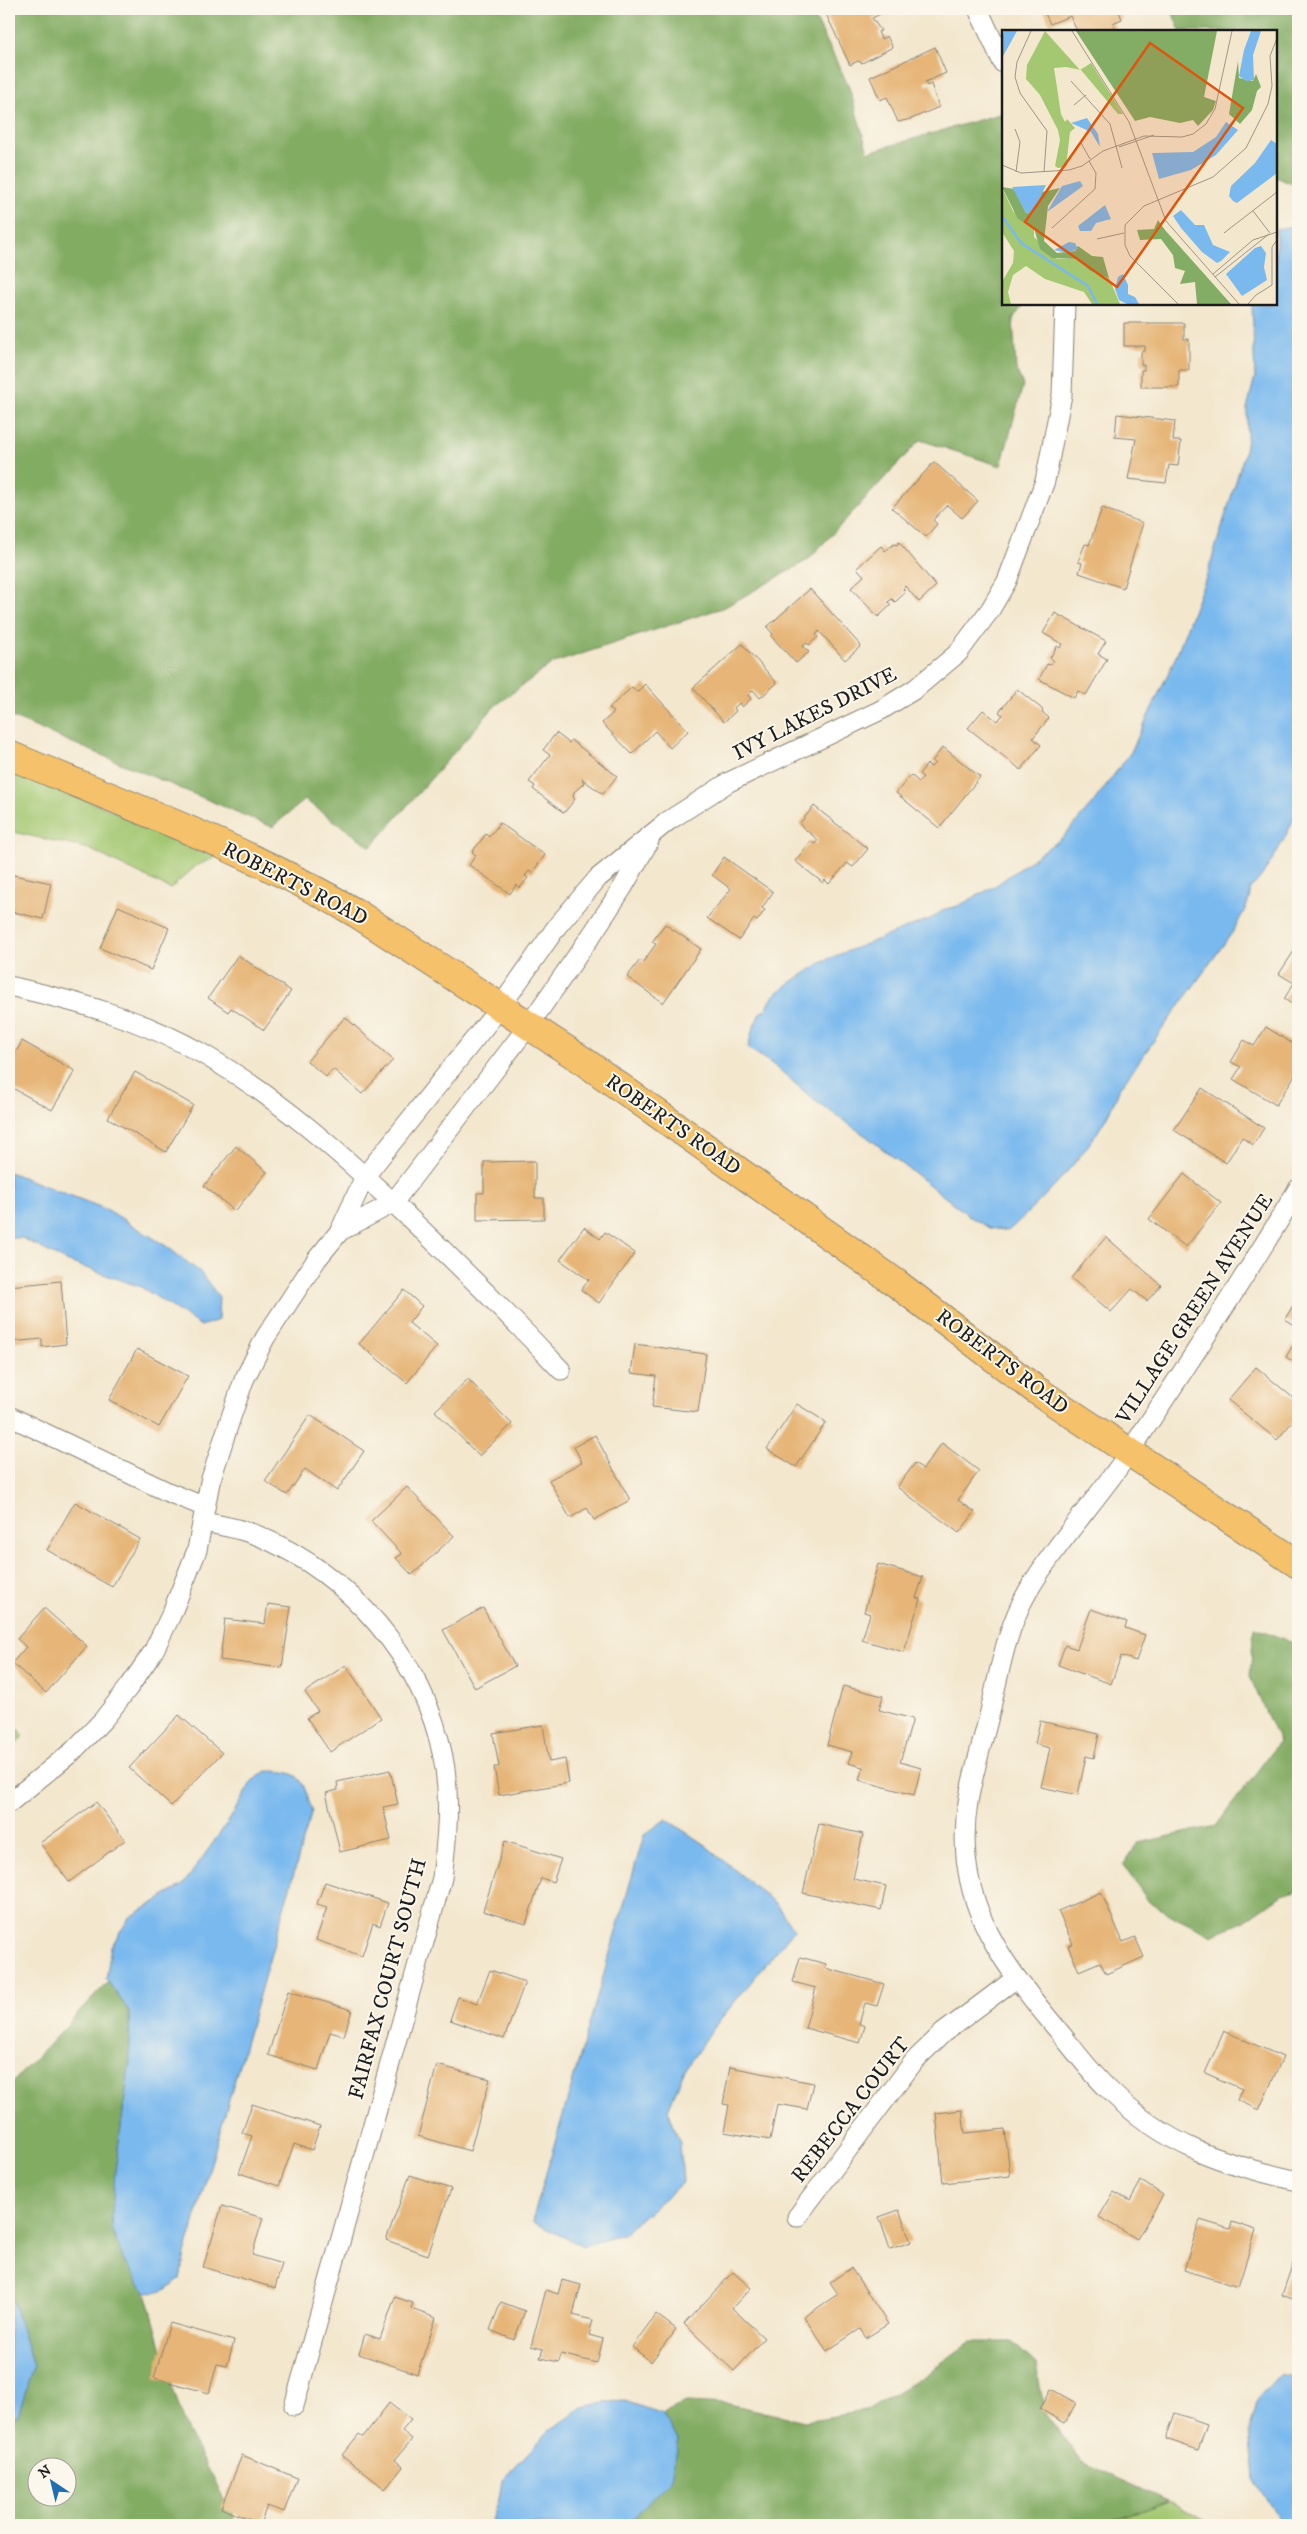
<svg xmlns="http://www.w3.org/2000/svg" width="1307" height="2534" font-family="'IM FELL DW Pica',serif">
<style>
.green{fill:#a4c872;stroke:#607247}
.forest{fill:#83ac64;stroke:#506440;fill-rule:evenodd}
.water{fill:#7ab9ee;stroke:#4b6a85}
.building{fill:#e6b577}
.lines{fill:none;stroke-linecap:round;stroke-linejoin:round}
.minor-casing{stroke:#888275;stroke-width:21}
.primary-casing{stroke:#888275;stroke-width:30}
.minor{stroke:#fff;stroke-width:19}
.primary{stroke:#f5c16b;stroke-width:28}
.labels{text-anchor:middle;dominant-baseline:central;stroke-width:4;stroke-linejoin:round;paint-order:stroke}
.street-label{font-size:21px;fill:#1c1c1c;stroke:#fbf7ec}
.inset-river{fill:none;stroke:#7ab9ee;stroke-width:2.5}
.inset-road{fill:none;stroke:#9d9687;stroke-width:1}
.view{fill:#de560d;fill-opacity:0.15;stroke:#de560d;stroke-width:2.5}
.inset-edge{fill:none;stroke:#1c1c1c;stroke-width:2.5}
</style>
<rect width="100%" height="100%" fill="#fbf7ec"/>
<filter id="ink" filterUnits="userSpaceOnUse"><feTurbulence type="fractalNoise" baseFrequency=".02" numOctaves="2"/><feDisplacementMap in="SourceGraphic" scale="10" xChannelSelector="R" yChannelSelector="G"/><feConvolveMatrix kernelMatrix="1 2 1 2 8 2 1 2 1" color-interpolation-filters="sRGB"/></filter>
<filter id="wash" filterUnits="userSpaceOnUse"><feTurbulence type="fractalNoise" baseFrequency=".0096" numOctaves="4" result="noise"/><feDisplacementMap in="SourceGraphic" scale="20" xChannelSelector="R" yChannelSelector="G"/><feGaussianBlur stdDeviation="1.12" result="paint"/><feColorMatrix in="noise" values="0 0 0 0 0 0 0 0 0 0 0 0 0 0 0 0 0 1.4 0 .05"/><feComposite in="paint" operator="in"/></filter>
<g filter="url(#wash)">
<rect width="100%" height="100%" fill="#f3e7ce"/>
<!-- green -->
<g class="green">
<polygon points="9,767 218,856 196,866 170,889 89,849 9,831"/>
<polygon points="9,1720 24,1735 9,1753"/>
<polygon points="1168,2501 1215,2525 1094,2525 1131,2515"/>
</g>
<!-- forest -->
<g class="forest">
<polygon points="9,9 811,9 849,87 868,152 1003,113 1003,304 1024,304 1013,319 1016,369 1023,385 1001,466 920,440 808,560 725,607 551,664 495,706 371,847 305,800 272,827 9,716"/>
<polygon points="1171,9 1298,9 1298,183 1292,184 1276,177 1276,31 1180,31"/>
<polygon points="1254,1627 1298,1645 1298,1890 1282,1895 1245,1921 1211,1935 1178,1919 1149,1902 1123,1865 1138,1843 1216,1826 1279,1742 1250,1677"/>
<path d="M108 1982 129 2011 130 2060 115 2171 125 2263 146 2292 172 2386 188 2432 239 2525H9V2420L18 2415 33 2366 9 2289V2086ZM38 2466H68V2496H38Z"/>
<polygon points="970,2342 1012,2342 1036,2364 1045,2413 1082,2462 1168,2501 1131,2515 1094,2525 628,2525 671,2477 679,2439 662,2414 686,2402 729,2404 805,2421 865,2411 919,2379"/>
</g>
<!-- water -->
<g class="water">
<path d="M1298 225V809C1292 826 1264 880 1250 888 1252 902 1240 917 1234 930L1119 1089C1104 1138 1046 1197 1008 1231L989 1228 972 1218 866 1136 814 1100 775 1066 748 1048 752 1031 760 1013 766 1009 774 995 793 981 825 960 932 918 945 909 958 906 995 886 1063 837 1092 804 1131 752 1174 661 1207 575 1244 455 1247 439V408L1255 377 1252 304H1276V229Z"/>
<polygon points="9,1172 108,1210 166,1246 200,1272 219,1297 218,1320 201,1326 141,1287 66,1261 22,1238 9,1238"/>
<path d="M267 1771C304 1771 301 1779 312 1810L185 2254 180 2279 162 2291 146 2292 125 2263 111 2228 115 2171 130 2060 129 2011 106 1979 111 1947 129 1918 183 1885 230 1819 252 1781Z"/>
<polygon points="666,1819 705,1845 776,1904 794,1930 714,2027 684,2071 668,2110 680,2143 683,2182 623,2234 583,2246 532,2222 644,1835"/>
<polygon points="9,2289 33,2366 18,2416 9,2420"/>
<polygon points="1279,2375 1298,2379 1298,2525 1282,2525 1254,2478 1249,2432 1258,2398"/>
<polygon points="622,2400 662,2414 679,2439 671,2478 628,2525 491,2525 499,2499 502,2480 549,2431 582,2407"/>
</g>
<g id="blocks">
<!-- building -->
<g class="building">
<polygon points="834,9 891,9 872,18 881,31 878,32 881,39 887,36 892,46 891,48 862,63 858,61 850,65 826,14"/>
<polygon points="1043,9 1118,9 1122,19 1113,23 1116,31 1077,31 1070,16 1050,24"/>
<polygon points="935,47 946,73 925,82 927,86 931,84 939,107 911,119 898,122 887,97 880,100 870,77"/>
<polygon points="1124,323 1184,323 1184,339 1189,339 1189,370 1179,370 1179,387 1141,387 1141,370 1144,370 1144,365 1141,365 1141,352 1145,351 1145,346 1124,346"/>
<polygon points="1117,414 1175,421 1173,441 1181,441 1178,466 1169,465 1166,483 1128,479 1136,439 1115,437"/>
<polygon points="934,462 978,501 962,518 947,505 933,520 937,524 926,537 892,508"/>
<polygon points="1102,508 1143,523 1123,588 1079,573 1082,563 1078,562 1085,544 1089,545"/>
<polygon points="899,542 936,586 919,602 905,586 903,589 906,592 895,602 892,599 888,602 891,605 878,617 851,588 864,576 857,568 881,546 885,551 894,544 897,545"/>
<polygon points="810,589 861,646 845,660 819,631 816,635 818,637 809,645 807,643 803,646 809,652 796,663 771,636 773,634 767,627"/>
<polygon points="1055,613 1106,641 1098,654 1107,659 1086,695 1078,691 1074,698 1039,679 1047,664 1050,665 1053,660 1050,658 1057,646 1060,648 1062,644 1043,633"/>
<polygon points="742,644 777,683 760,698 753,690 748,695 751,699 742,707 739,703 734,708 736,711 724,722 693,688"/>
<polygon points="645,684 688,731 670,748 655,731 632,754 602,723 614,712 609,708 632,687 637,692"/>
<polygon points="1017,689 1042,709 1043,713 1049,718 1033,738 1041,745 1021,770 968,728 983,710 997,721 1003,715 999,712"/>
<polygon points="556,733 569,743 571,740 617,776 603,794 582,779 584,783 574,792 573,797 575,799 564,813 533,789 535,786 529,782 550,755 543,750"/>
<polygon points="943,747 980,777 939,828 896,793 911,775 919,782 923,777 919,774 927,764 931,767 935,763 932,761"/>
<polygon points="814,806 868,849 853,867 847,863 829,884 825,880 823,883 795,861 811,841 815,844 818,840 799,824"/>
<polygon points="500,823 545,855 532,873 529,871 525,876 528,878 520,888 516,885 510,894 469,865 476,855 472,852 486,834 489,837"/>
<polygon points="724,857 773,892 762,908 765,910 757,921 754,919 739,940 707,918 731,889 712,875"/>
<polygon points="9,874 51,883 43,919 9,911"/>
<polygon points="118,906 169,928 151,970 100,948"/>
<polygon points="665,924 701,949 663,1003 627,977 640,960 643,962 656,944 652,942"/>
<polygon points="1298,945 1298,1008 1284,999 1294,983 1279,974"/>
<polygon points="238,955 291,991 264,1030 231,1008 228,1012 208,998"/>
<polygon points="345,1017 393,1060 362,1094 333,1069 326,1077 307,1061"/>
<polygon points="1266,1027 1298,1047 1298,1070 1276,1105 1233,1079 1241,1067 1231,1062 1244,1040 1254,1046"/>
<polygon points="22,1041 75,1071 52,1110 9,1086 9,1065"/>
<polygon points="135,1072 193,1105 166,1152 108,1118"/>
<polygon points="1202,1088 1264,1128 1253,1145 1242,1137 1226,1163 1174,1130"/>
<polygon points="236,1146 267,1172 235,1211 204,1186"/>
<polygon points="535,1161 535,1198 544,1198 544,1219 477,1220 477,1193 484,1193 484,1162"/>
<polygon points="1184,1174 1221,1203 1186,1247 1149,1219"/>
<polygon points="584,1227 600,1239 605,1232 635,1253 599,1303 581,1290 589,1280 560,1260"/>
<polygon points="1106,1237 1161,1285 1147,1301 1132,1289 1111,1312 1071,1278"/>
<polygon points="61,1281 66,1344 42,1347 42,1339 10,1342 9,1286"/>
<polygon points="404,1290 422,1306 409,1323 437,1346 407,1383 359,1344"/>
<polygon points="1297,1299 1298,1300 1298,1327 1285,1319"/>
<polygon points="1298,1337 1298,1365 1286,1357"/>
<polygon points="635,1344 706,1354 698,1412 652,1407 656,1376 631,1373"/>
<polygon points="137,1349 188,1376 159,1427 109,1400"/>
<polygon points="1256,1367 1298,1402 1298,1415 1277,1440 1228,1400"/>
<polygon points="468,1379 512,1424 479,1456 435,1411"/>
<polygon points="797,1404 826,1422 796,1467 767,1449"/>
<polygon points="310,1415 364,1451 337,1491 305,1469 287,1495 265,1481"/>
<polygon points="595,1435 630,1500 594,1520 587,1508 570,1518 549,1480 582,1462 574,1447"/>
<polygon points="942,1443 979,1471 958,1500 975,1512 959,1533 897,1487 915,1463 923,1469"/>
<polygon points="407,1487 454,1536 412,1575 396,1558 402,1554 371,1521"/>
<polygon points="75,1502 140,1539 112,1587 47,1550"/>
<polygon points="878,1564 923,1577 916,1598 920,1599 904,1652 862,1640 870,1614 864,1612"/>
<polygon points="268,1604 291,1607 282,1668 220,1660 225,1619 265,1624"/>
<polygon points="44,1608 87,1646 46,1693 12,1663 26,1647 17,1639"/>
<polygon points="483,1608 515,1666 475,1688 443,1630"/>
<polygon points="1091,1609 1127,1622 1125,1628 1145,1635 1136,1661 1121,1656 1111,1684 1058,1665 1065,1645 1077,1649"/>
<polygon points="346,1665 381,1718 330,1752 307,1718 318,1711 305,1692"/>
<polygon points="843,1686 883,1696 879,1710 913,1719 900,1762 921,1768 914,1795 859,1780 863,1767 848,1763 852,1752 827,1745"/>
<polygon points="179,1715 222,1753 171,1806 129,1768"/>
<polygon points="1040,1721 1099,1734 1094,1758 1086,1756 1078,1795 1041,1787 1050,1748 1035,1744"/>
<polygon points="543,1725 549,1762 565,1759 569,1783 499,1795 494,1767 499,1767 493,1733"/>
<polygon points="390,1770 398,1804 383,1807 391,1840 340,1852 326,1793 338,1790 337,1782"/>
<polygon points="96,1802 125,1840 69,1882 40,1843"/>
<polygon points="819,1824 863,1834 853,1879 886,1886 881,1910 803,1893"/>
<polygon points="505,1841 561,1859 553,1882 541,1878 526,1924 483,1911"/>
<polygon points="325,1882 388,1903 380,1926 373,1923 362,1956 316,1940 327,1907 317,1904"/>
<polygon points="1101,1892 1123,1942 1135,1937 1144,1957 1106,1974 1100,1962 1079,1971 1068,1946 1073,1944 1058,1911"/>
<polygon points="800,1957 826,1964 825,1968 884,1984 877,2006 865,2003 859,2024 865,2026 860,2043 805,2028 816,1988 793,1982"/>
<polygon points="490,1970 525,1982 504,2039 450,2020 458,1997 477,2004"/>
<polygon points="288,1991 352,2010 344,2036 330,2032 318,2070 268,2055"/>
<polygon points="1224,2031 1283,2057 1259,2110 1237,2100 1242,2089 1205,2073"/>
<polygon points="437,2065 490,2079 470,2151 418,2136"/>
<polygon points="730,2067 813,2083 807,2109 777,2104 770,2140 724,2132 729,2105 723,2104"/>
<polygon points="252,2104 320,2126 312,2150 294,2144 279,2186 239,2173 252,2136 242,2133"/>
<polygon points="962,2110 965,2133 1005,2129 1010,2176 943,2183 936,2113"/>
<polygon points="410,2175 451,2189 428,2255 386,2240"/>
<polygon points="1141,2181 1163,2195 1137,2239 1099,2217 1114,2192 1130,2201"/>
<polygon points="222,2206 263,2218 252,2255 282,2264 275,2288 203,2267"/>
<polygon points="899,2210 911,2242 890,2249 879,2217"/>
<polygon points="1200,2220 1230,2229 1232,2222 1256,2230 1238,2287 1184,2270"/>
<polygon points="1298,2248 1298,2301 1282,2295"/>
<polygon points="851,2268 888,2324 866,2338 860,2329 827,2351 804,2317 838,2294 830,2282"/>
<polygon points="733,2272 751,2288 732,2308 764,2338 734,2371 684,2324"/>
<polygon points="562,2280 581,2285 573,2315 593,2320 589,2335 603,2339 597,2363 561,2354 559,2362 540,2358 543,2349 531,2346 546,2290 558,2294"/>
<polygon points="395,2297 413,2303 411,2309 436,2318 417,2374 359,2354 365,2334 380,2339"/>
<polygon points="501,2302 525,2311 514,2340 490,2330"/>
<polygon points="656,2314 676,2329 651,2362 632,2347"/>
<polygon points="170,2323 234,2341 227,2366 217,2364 209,2393 154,2378"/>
<polygon points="1051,2389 1076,2403 1065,2423 1040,2409"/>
<polygon points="389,2403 411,2420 402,2431 412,2439 395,2460 403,2467 385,2489 342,2455 359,2434 363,2437"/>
<polygon points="1175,2413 1207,2424 1198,2450 1166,2439"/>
<polygon points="242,2455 297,2478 284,2512 267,2506 260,2524 221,2508"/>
</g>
</g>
</g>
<g filter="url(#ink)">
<use href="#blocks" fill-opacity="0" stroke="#888275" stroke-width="1"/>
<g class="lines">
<!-- minor casing -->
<g class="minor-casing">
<g id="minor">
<polyline points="978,9 1003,63"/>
<path d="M9 986C75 1001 142 1019 201 1053 275 1095 339 1152 400 1209 455 1261 509 1315 561 1370"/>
<path d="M1298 1189C1245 1277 1189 1363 1132 1448 1100 1497 1058 1540 1028 1591 1006 1629 999 1674 989 1716 982 1744 973 1773 968 1802 953 1894 996 1956 1052 2023 1071 2045 1088 2070 1109 2090 1167 2147 1221 2163 1298 2181"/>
<polyline points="340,1231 393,1203 529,1025 593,933 623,887 649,841"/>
<polyline points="9,1416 168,1492 205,1507"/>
<path d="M204 1522C223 1526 242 1529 259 1536 350 1575 424 1659 443 1757 451 1797 447 1838 442 1878L294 2406"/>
<polyline points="9,1803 73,1751 103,1720 129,1687 153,1652 171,1615 197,1550 210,1482 231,1417 244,1380 265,1338 317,1259 340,1231 365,1176 501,1006 558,925 598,878 668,821 729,782 881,710 915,689 958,653 990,610 1007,581 1045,481 1062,395 1065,304"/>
<polyline points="797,2217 915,2060 943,2033 1015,1979"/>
</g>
</g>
<!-- primary casing -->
<g class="primary-casing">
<path id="primary" d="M9 755C125 804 247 849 356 913L582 1060 896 1283 1036 1390 1298 1564"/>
</g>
<!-- minor -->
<use href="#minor" class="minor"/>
<!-- primary -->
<use href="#primary" class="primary"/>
</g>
</g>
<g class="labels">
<!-- street labels -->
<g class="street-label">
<text transform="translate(815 714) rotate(-27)">IVY LAKES DRIVE</text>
<text transform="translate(295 884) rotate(27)">ROBERTS ROAD</text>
<text transform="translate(673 1125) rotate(35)">ROBERTS ROAD</text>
<text transform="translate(1195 1309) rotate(-57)">VILLAGE GREEN AVENUE</text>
<text transform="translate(1002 1362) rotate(37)">ROBERTS ROAD</text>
<text transform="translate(388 1979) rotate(-75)">FAIRFAX COURT SOUTH</text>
<text transform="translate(851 2110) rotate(-52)">REBECCA COURT</text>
</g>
</g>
<!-- overview -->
<g transform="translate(1002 30)">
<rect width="275" height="275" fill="#f3e7ce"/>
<path d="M43 1 78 40 89 33 121 84H116L79 40 64 37 52 38 59 84 63 92 65 89 73 98 68 102 64 137 56 138 53 136 58 110 56 100 38 65 24 49 25 35ZM0 158 11 181 32 198V207L55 229H74L88 241 107 248 118 274H90L82 262 43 249 24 236 11 245 6 262 9 274H1V250L11 233 12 221 0 202Z" fill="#a4c872"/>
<path d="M74 1H215L202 67 214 71 211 80 196 96 191 90 178 93 148 87 133 91ZM236 31 237 48 251 51 254 44 259 57 255 61 250 80 238 94 227 84ZM0 157 12 159 24 183 40 162 58 158 46 176 42 211 55 223 73 221 76 216 90 226 101 227 107 248 88 241 74 229 50 228 38 219 32 198 16 189ZM156 190 163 200 229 274H195L193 252 178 254 183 241 173 238 171 225 159 209 138 210 135 200 152 199Z" fill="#83ac64"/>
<path d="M2 1H15L0 28V9ZM249 1H259L251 25 252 50 244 51 237 46 242 20ZM85 88 96 104 98 117 89 102 69 93ZM224 92 236 100 214 125 189 140 157 149 150 123 191 122 214 107ZM269 110 275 114V143L235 173 231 171 227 166 229 156 253 133ZM78 151 81 156 45 182 60 156ZM44 155 30 185 24 183 10 157ZM103 175 109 189 94 193 89 201H78L76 196ZM179 180 193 195H202L211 215 228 222 219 231 215 233 200 222 179 198 171 186ZM67 212 73 213 76 219 65 223 52 220ZM259 216 264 223 262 237 265 250 240 266 224 244 253 218ZM121 244 126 255V264L133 267 137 274H125L117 270 113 259 116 247Z" fill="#7ab9ee"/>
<path class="inset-river" d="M0 186 19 213 86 256 95 274"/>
<path class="inset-road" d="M29 1 15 32 13 47 18 63 45 101 42 142M70 1 127 92 164 191 237 274M69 51 108 94 120 138M72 75 84 65M13 99 18 112 14 142M79 113 88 129M117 117 152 105M0 135 19 143 67 140 80 136 101 121 142 106 180 107 191 104 204 94 213 79 230 1M251 181 268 203M50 198 93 159 94 143 87 131M222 203 275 162M95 209 122 203M211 244 251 210 275 202M213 247 267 204M176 274 128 226 123 215V195L142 176 211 147 244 118 266 74 270 56 268 26 275 8M246 274 254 265 270 255V217L275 210"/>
<path class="view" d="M148 13 241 78 115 257 23 192Z"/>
<rect width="275" height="275" class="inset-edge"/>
</g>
<!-- margin -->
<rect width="1307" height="2534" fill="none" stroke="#fbf7ec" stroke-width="30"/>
<!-- north arrow -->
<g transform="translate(52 2482) rotate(325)"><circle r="24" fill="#fbf7ec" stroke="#a29f99"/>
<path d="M0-4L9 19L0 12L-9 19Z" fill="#1f6fb2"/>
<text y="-8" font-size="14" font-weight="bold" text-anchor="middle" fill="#1c1c1c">N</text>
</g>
</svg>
